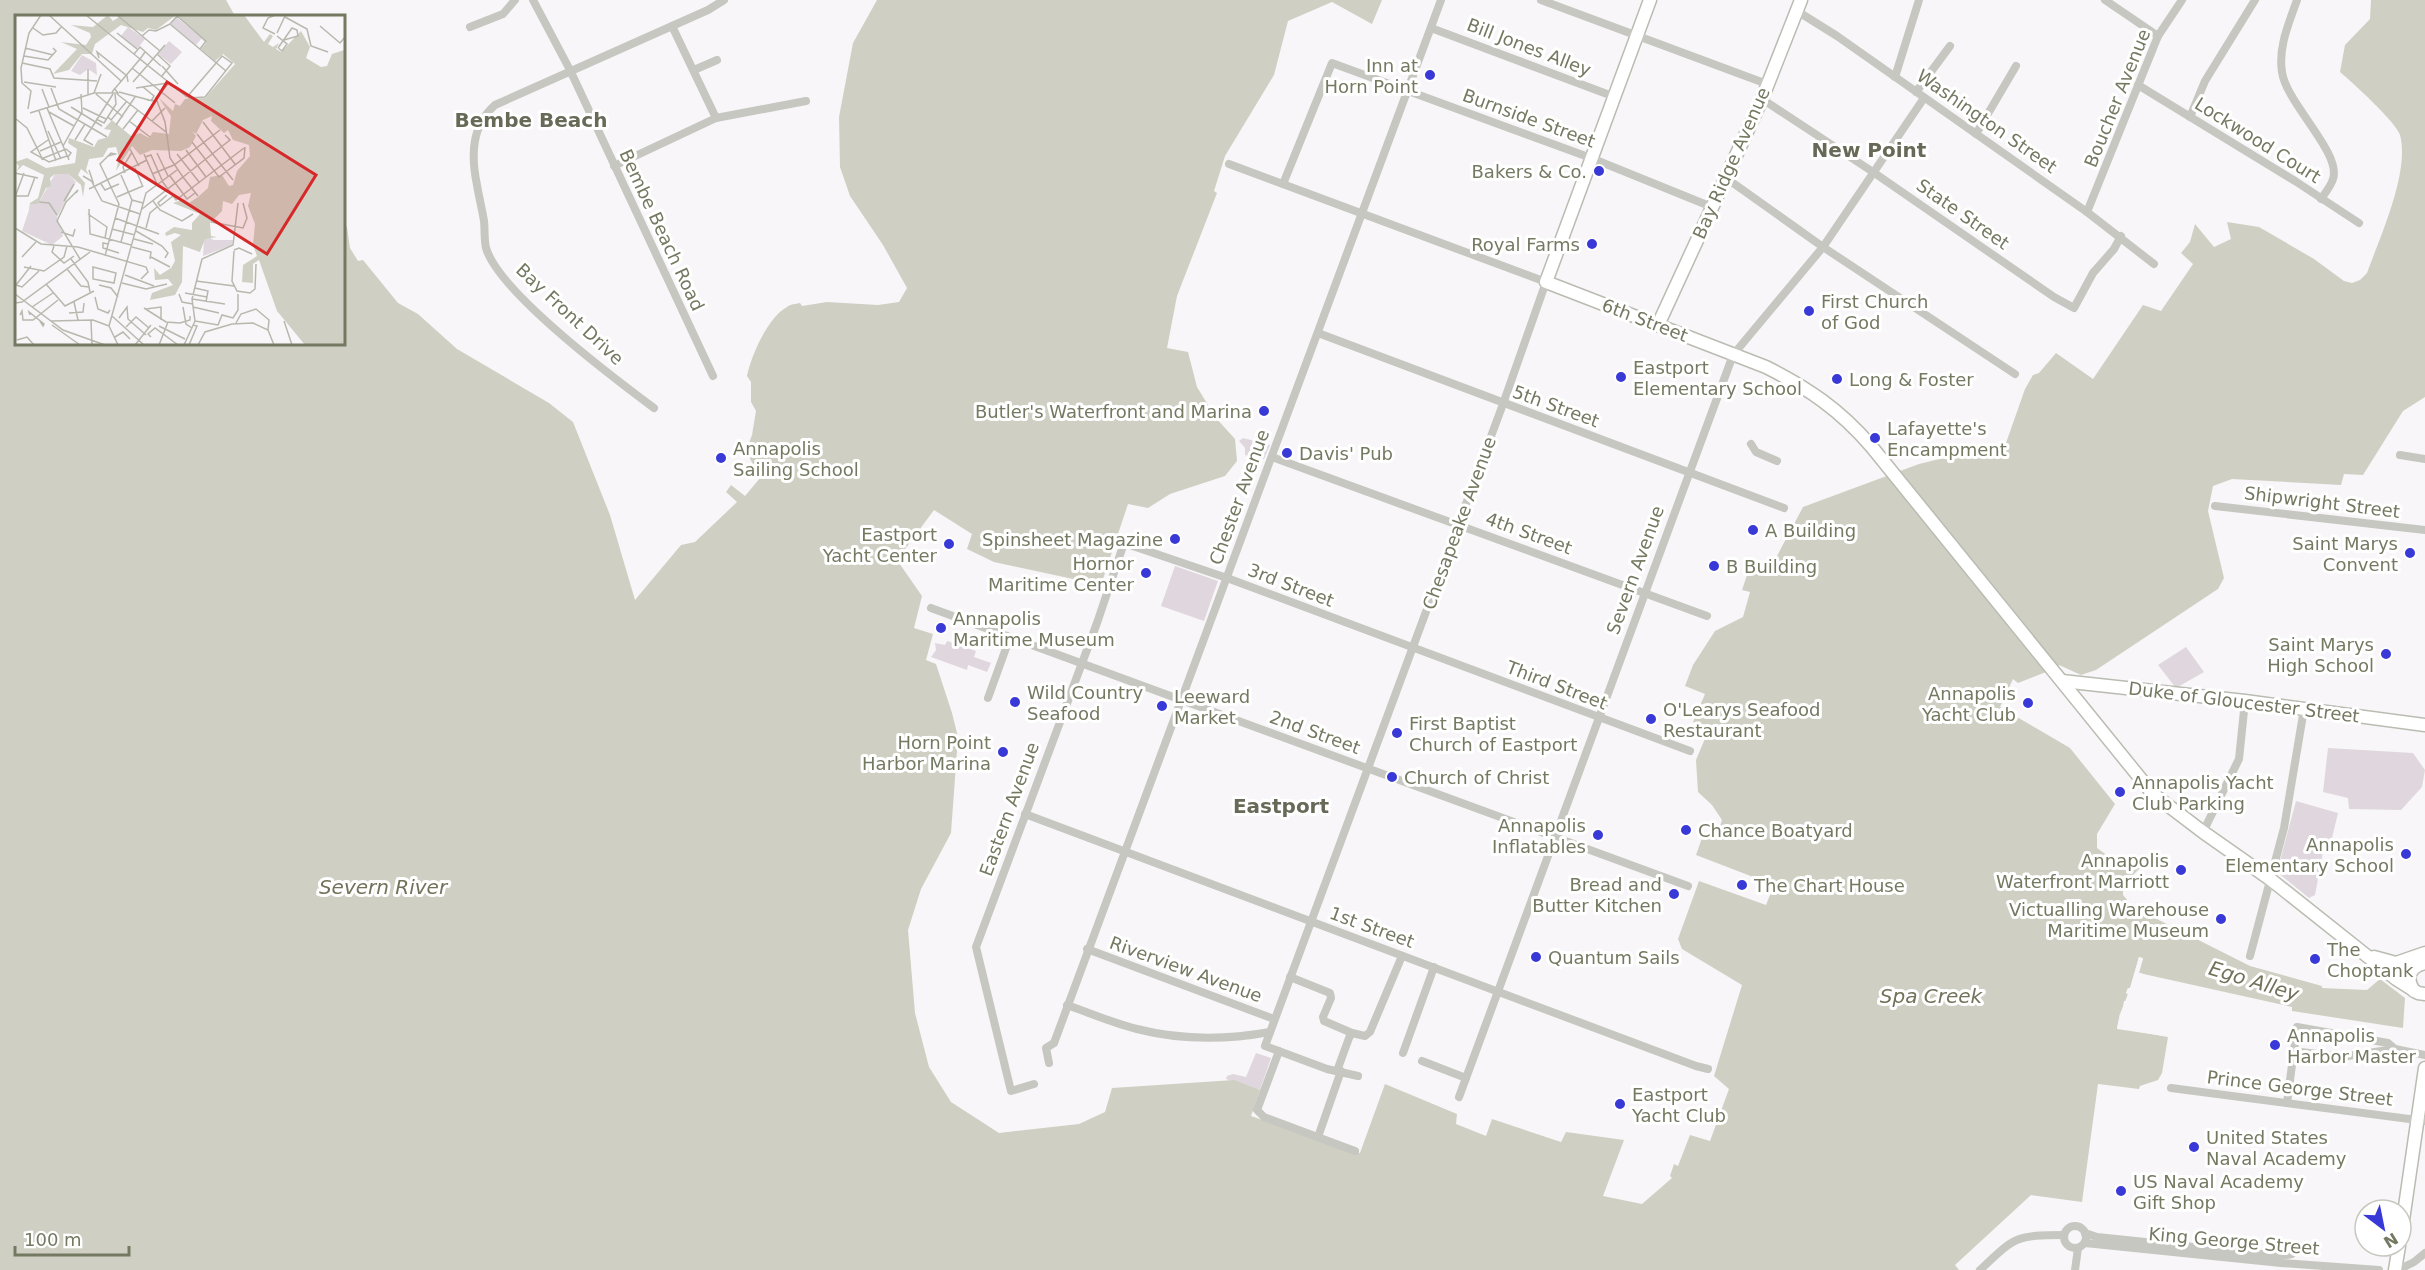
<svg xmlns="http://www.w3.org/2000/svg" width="2425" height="1270" font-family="'DejaVu Sans',sans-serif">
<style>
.green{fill:#dfd7dd}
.water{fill:#cfd0c3}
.pier{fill:#f8f6f8}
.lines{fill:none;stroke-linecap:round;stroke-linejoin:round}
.secondary-casing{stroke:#babcb2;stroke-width:15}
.street{stroke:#c6c7c0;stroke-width:8}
.secondary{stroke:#fff;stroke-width:12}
.poi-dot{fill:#3839d6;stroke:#fff;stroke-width:2}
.labels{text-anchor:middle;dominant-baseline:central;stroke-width:6;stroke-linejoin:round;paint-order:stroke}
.street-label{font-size:18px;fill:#747961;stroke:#fff}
.poi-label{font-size:18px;fill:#747961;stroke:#fff;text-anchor:start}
.neighbourhood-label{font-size:20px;font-weight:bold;fill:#666a57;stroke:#fff}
.water-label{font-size:20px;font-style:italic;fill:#72725b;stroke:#fff}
.inset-road{fill:none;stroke:#b7b9ae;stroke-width:1.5}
.view{fill:#d62828;fill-opacity:0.15;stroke:#d62828;stroke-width:3}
.inset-edge{fill:none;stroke:#747961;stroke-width:3}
</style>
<rect width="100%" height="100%" fill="#f8f6f8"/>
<!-- green -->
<g class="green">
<polygon points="1243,438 1270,445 1264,459 1245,455 1245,448 1239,441"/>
<polygon points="1175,566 1218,581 1204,621 1161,606"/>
<polygon points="947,641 976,651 974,657 991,663 987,672 968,665 967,670 931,657 936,650 935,643 945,645"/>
<polygon points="2186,647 2204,672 2176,688 2158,665"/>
<polygon points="2328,748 2413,753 2425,770 2422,787 2401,810 2349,809 2348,798 2323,792"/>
<polygon points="2296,801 2338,813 2330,846 2324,846 2315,895 2309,898 2277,872"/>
<polygon points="1256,1053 1271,1058 1260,1090 1226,1079 1227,1076 1233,1074 1246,1077"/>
</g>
<!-- water -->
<path class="water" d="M0 0H226L235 16H16V344H344V222L347 227 350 248 358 261 363 260 398 303 418 314 457 349 549 403 573 422 610 515 635 600 681 545 695 542 737 502 726 492 731 485 745 496 760 478 746 451 752 435 756 411 751 402V382L747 376C751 356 768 317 787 307 790 304 796 304 800 303L802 306 827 302 878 305 899 302 907 288 883 245 850 196 840 167 839 117 853 43 877 0H1382L1372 24 1332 2 1288 21 1274 75 1225 156 1214 191 1217 193 1177 296 1167 348 1188 352 1197 387 1216 418 1235 439 1237 461 1225 476 1170 494 1148 508 1128 504 1101 585 994 562 967 549 972 534 934 510 897 560 922 596 914 628 933 634 926 660 936 664 952 713 958 737 951 833 921 889 908 930 915 1013 929 1067 951 1102 999 1133 1079 1124 1105 1112 1112 1088 1234 1080 1260 1090 1251 1116 1360 1153 1385 1084 1457 1114 1456 1124 1486 1136 1492 1119 1561 1142 1566 1132 1624 1140 1603 1196 1642 1204 1672 1178 1670 1176 1674 1164 1678 1166 1690 1135 1710 1141 1729 1089 1714 1076 1742 985 1682 949 1678 939 1699 881 1766 905 1774 885 1696 855 1703 835 1716 839 1722 820 1712 805 1698 792 1696 760 1709 729 1693 722 1705 694 1685 686 1693 665 1715 631 1743 617 1750 592 1742 590 1750 566 1765 571 1777 556 1803 507 1919 464 2006 443 2025 389 2033 375 2039 373 2056 353 2093 379 2143 305 2161 311 2193 264 2181 253 2190 242 2195 224 2214 247 2231 239 2227 222 2259 227 2314 259 2344 281 2352 283 2360 280 2367 273C2380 237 2410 172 2400 135 2396 122 2352 82 2340 72L2345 45 2370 19 2371 0H2425V397L2403 411 2363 475 2344 474 2341 485 2232 479 2213 486 2208 511 2224 578 2218 589 2096 670 2081 675 2059 665 2049 674 2046 672 2018 683 2013 679 2000 707 2070 748 2115 804 2097 834V848L2125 868 2142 866 2123 885V895L2133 907 2250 966 2322 986V988L2367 990 2380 979 2405 998 2403 1028 2292 1011V1007L2139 973 2143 959 2139 957 2130 989 2128 988 2126 993 2128 994 2120 1014 2117 1028 2168 1037 2162 1073 2158 1080 2140 1086 2139 1089 2098 1084 2082 1202 2031 1195 1955 1265 1959 1270H0Z"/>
<!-- pier -->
<polygon class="pier" points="2139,957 2143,958 2138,972 2148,976 2147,978 2137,976 2122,1017 2121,1026 2169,1034 2171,1037 2117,1029 2120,1014 2122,1014 2124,1001 2126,1001 2128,994 2126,993 2128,988 2130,988"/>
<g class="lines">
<!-- secondary casing -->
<g class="secondary-casing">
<g id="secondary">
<path d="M1650 0 1546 282 1766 367C1808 388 1840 410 1871 446L2153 794 2203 832 2270 879 2396 979 2418 993 2425 994"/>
<polyline points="1658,325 1762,99 1801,0"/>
<polyline points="2062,681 2245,701 2425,725"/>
<polyline points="2374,957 2396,963 2425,953"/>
<path d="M2414 991C2405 978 2410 966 2425 963"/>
<polyline points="2401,1234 2425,1068"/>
<polyline points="2395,1270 2399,1246"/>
</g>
</g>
<!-- street -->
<g class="street">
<polyline points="533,0 570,70 713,376"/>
<polyline points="1541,0 1767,84"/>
<polyline points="2105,0 2158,36"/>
<path d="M2297 0C2289 23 2278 47 2282 72 2286 103 2342 153 2333 179 2331 186 2325 193 2321 199"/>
<polyline points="1797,11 1837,36 2087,212 2154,264"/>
<polyline points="672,26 716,118"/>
<polyline points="470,27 503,14 515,0"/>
<polyline points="1431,28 1615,97"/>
<polyline points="694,70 717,60"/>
<polyline points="1895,77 1919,0"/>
<polyline points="2138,85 2295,181 2359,223"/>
<polyline points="1916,92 1950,46"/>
<polyline points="1762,99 1873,172 2054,297 2074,308 2093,273 2114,249 2121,236"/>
<polyline points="2190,117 2205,81 2255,0"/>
<polyline points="1976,134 2016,66"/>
<polyline points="1229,164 1546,282 1503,404 1265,1046 1327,1069 1358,1076"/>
<polyline points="614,166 716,118 806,101"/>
<polyline points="1726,178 1823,247 2015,374"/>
<polyline points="1283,184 1332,63 1591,158 1712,207"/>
<polyline points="2087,212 2158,36 2182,0"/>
<polyline points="1318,333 1784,508"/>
<path d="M654 408C615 379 499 292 486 248 484 240 485 230 484 221 482 209 479 197 477 185 471 156 471 126 495 105L708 10 724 0"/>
<polyline points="1751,444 1756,452 1777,461"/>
<polyline points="2400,455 2425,459"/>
<polyline points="1272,457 1707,616"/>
<polyline points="2215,506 2425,530"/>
<polyline points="931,608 1688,886"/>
<polyline points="988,698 1010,637"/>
<polyline points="1025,814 1696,1066 1708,1069"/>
<polyline points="2203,832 2239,759 2245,701"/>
<polyline points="1087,949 1274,1019"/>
<polyline points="2250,956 2284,828 2304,709"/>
<polyline points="1290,977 1330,993 1331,998 1323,1017 1324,1021 1352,1033"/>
<path d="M1067 1005C1090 1013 1113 1023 1137 1029 1180 1040 1226 1040 1270 1032"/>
<polyline points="1279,1051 1257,1110 1264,1117 1355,1151"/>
<polyline points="2293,1051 2341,1057 2395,1049 2425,1055"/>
<polyline points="1403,1053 1434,967"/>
<polyline points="1422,1061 1466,1078"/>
<polyline points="1049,1063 1046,1048 1054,1043 1441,0"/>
<polyline points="1337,1071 1349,1038 1352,1033 1365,1036 1370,1032 1402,956"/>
<polyline points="1034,1084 1011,1091 976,947 1097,623 1124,543 1227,578 1690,751"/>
<polyline points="2171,1088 2425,1121"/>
<polyline points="1459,1097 1733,355 1823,247 1924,98"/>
<polyline points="2287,1103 2297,1027 2388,1043 2395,1049"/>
<polyline points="1318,1137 1341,1071"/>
<circle cx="2075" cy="1237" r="11"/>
<polyline points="2085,1233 2097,1237 2281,1256 2292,1254 2300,1246"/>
<polyline points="2085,1243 2281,1263 2379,1270"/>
<path d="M1980 1270C2015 1237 2015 1235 2064 1235"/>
<polyline points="2075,1270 2078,1248"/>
<polyline points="2398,1270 2414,1262 2425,1253"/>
</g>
<!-- secondary -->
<use href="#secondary" class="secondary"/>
</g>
<!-- markers -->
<g class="poi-dot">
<circle cx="1430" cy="75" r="6"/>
<circle cx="1599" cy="171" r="6"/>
<circle cx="1592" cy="244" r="6"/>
<circle cx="1809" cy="311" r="6"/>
<circle cx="1621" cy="377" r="6"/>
<circle cx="1837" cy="379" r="6"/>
<circle cx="1264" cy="411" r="6"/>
<circle cx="1875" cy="438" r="6"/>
<circle cx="1287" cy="453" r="6"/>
<circle cx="721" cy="458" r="6"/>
<circle cx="1753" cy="530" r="6"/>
<circle cx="1175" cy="539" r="6"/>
<circle cx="949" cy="544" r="6"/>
<circle cx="2410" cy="553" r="6"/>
<circle cx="1714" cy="566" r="6"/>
<circle cx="1146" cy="573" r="6"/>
<circle cx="941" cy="628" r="6"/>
<circle cx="2386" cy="654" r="6"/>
<circle cx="1015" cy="702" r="6"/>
<circle cx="2028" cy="703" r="6"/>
<circle cx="1162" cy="706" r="6"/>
<circle cx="1651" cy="719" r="6"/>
<circle cx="1397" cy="733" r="6"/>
<circle cx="1003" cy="752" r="6"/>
<circle cx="1392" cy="777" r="6"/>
<circle cx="2120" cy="792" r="6"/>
<circle cx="1686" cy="830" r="6"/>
<circle cx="1598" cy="835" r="6"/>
<circle cx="2406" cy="854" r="6"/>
<circle cx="2181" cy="870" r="6"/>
<circle cx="1742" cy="885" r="6"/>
<circle cx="1674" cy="894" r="6"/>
<circle cx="2221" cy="919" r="6"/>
<circle cx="1536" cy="957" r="6"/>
<circle cx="2315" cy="959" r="6"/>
<circle cx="2275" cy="1045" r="6"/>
<circle cx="1620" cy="1104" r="6"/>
<circle cx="2194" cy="1147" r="6"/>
<circle cx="2121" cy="1191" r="6"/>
</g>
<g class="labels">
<!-- street labels -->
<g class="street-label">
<text transform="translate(1529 47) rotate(21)">Bill Jones Alley</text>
<text transform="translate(2117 98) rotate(-68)">Boucher Avenue</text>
<text transform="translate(1529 118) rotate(20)">Burnside Street</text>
<text transform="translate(1987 121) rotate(35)">Washington Street</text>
<text transform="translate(2258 140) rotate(32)">Lockwood Court</text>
<text transform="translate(1731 163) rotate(-66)">Bay Ridge Avenue</text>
<text transform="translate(1963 214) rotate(35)">State Street</text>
<text transform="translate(662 230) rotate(65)">Bembe Beach Road</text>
<text transform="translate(570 314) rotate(43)">Bay Front Drive</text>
<text transform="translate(1645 320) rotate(21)">6th Street</text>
<text transform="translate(1556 406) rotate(20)">5th Street</text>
<text transform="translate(1239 497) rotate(-70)">Chester Avenue</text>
<text transform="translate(2322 502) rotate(7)">Shipwright Street</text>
<text transform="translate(1459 523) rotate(-70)">Chesapeake Avenue</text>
<text transform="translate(1529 533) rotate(20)">4th Street</text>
<text transform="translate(1635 570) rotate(-70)">Severn Avenue</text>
<text transform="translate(1291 585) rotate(21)">3rd Street</text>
<text transform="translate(1557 685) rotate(21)">Third Street</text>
<text transform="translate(2244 702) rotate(7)">Duke of Gloucester Street</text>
<text transform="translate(1315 732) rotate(20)">2nd Street</text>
<text transform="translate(1009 809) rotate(-70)">Eastern Avenue</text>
<text transform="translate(1372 927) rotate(20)">1st Street</text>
<text transform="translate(1186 969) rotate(20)">Riverview Avenue</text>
<text transform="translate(2300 1088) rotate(7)">Prince George Street</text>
<text transform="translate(2234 1241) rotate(5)">King George Street</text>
</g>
<!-- poi labels -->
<g class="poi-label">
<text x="1418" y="65" text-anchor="end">Inn at<tspan x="1418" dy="21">Horn Point</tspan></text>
<text x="1587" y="171" text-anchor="end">Bakers &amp; Co.</text>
<text x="1580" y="244" text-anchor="end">Royal Farms</text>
<text x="1821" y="301">First Church<tspan x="1821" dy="21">of God</tspan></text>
<text x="1633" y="367">Eastport<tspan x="1633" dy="21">Elementary School</tspan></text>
<text x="1849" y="379">Long &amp; Foster</text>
<text x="1252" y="411" text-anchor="end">Butler's Waterfront and Marina</text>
<text x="1887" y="428">Lafayette's<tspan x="1887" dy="21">Encampment</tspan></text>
<text x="733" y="448">Annapolis<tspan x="733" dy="21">Sailing School</tspan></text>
<text x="1299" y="453">Davis' Pub</text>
<text x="1765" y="530">A Building</text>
<text x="937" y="534" text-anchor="end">Eastport<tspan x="937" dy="21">Yacht Center</tspan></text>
<text x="1163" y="539" text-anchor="end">Spinsheet Magazine</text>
<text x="2398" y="543" text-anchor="end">Saint Marys<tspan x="2398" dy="21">Convent</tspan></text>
<text x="1134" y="563" text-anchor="end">Hornor<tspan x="1134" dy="21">Maritime Center</tspan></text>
<text x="1726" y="566">B Building</text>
<text x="953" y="618">Annapolis<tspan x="953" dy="21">Maritime Museum</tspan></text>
<text x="2374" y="644" text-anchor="end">Saint Marys<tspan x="2374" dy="21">High School</tspan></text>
<text x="1027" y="692">Wild Country<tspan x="1027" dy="21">Seafood</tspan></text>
<text x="2016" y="693" text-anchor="end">Annapolis<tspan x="2016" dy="21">Yacht Club</tspan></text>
<text x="1174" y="696">Leeward<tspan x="1174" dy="21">Market</tspan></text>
<text x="1663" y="709">O'Learys Seafood<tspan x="1663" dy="21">Restaurant</tspan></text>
<text x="1409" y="723">First Baptist<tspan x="1409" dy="21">Church of Eastport</tspan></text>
<text x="991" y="742" text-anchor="end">Horn Point<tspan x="991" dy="21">Harbor Marina</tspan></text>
<text x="1404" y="777">Church of Christ</text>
<text x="2132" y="782">Annapolis Yacht<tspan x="2132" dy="21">Club Parking</tspan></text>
<text x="1586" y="825" text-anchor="end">Annapolis<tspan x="1586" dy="21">Inflatables</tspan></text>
<text x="1698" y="830">Chance Boatyard</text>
<text x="2394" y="844" text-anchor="end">Annapolis<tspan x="2394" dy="21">Elementary School</tspan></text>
<text x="2169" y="860" text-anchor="end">Annapolis<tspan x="2169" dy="21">Waterfront Marriott</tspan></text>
<text x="1662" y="884" text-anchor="end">Bread and<tspan x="1662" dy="21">Butter Kitchen</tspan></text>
<text x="1754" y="885">The Chart House</text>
<text x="2209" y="909" text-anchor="end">Victualling Warehouse<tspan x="2209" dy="21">Maritime Museum</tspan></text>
<text x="2327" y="949">The<tspan x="2327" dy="21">Choptank</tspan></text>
<text x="1548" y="957">Quantum Sails</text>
<text x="2287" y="1035">Annapolis<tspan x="2287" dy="21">Harbor Master</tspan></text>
<text x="1632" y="1094">Eastport<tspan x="1632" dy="21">Yacht Club</tspan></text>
<text x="2206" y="1137">United States<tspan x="2206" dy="21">Naval Academy</tspan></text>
<text x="2133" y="1181">US Naval Academy<tspan x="2133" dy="21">Gift Shop</tspan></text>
</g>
<!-- neighbourhood labels -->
<g class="neighbourhood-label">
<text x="531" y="120">Bembe Beach</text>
<text x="1869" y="150">New Point</text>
<text x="1281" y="806">Eastport</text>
</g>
<!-- water labels -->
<g class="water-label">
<text x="383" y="887">Severn River</text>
<text transform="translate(2254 981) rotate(17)">Ego Alley</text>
<text x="1931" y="996">Spa Creek</text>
</g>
</g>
<!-- overview -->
<g transform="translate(15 15)">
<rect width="330" height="330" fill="#f8f6f8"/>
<path d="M161 2 187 23 181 30 156 9ZM113 12 130 24 122 34 106 21ZM154 26 167 37 156 49 143 39ZM67 40 81 48 82 60 73 54 65 60 56 56ZM40 159H53L61 167 42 202 48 221 37 230 7 216 16 189H23ZM193 222 199 225H218L217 230 188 241 189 225Z" fill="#dfd7dd"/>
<path d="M93 0 98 6 107 0H161L141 15 133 13 128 17 106 10 80 29 77 39H67L54 55 38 59 62 34 46 27 71 30 76 22 75 18 56 10 78 12ZM162 0H229L249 27 255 19 258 21 253 29 258 32 264 28 261 34 266 37 286 16 295 32 291 43 306 52 312 51 317 39 329 35 330 28V330H290L262 296 244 245 238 249V268L227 267 228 250 242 241 238 230 240 209 233 191 236 178 224 180 217 189 208 186 207 196 195 208 196 221 202 222 190 224 185 237 168 231 167 267 160 280 135 285 137 278 158 270 153 264 140 265 139 253 145 260 156 253 160 246 156 227 166 220 160 218 151 221 150 218 159 212 177 215V208L185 199 158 188 169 184 174 188 183 182 193 173 195 162 207 160 214 171 218 170 222 156 235 141 234 130 218 125 213 115 209 118 196 106 197 101 188 105 181 119 177 116 181 121 175 132 166 136 137 135 125 140 117 131 101 156 104 142 101 132 93 133 88 142 74 144 71 155 74 160 66 154 63 160 70 168 68 182 66 170 53 159H40L35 163 36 171 31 173 23 189H16L14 197 15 188 23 183 29 160 8 150 2 156 4 151 0 147 12 143 31 153 60 148 62 134 53 128 54 123 79 132 83 125 93 122 96 115 89 114 97 105 116 121 125 118 134 123 138 117 154 119 156 101 144 83 158 96 160 89 165 91 170 84 190 83 220 49 208 39 200 46 186 34 191 28Z" fill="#cfd0c3"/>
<path class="inset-road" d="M34 0 106 66M71 0 125 44 97 77M102 0 145 36M270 2 292 14 296 31 313 37M155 9 211 56M155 9 162 1 191 26 185 34M305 11 325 28 330 22M18 13 28 20 41 18 47 11M102 18 122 34M262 18 270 1M260 19 248 13 253 3 260 0M127 21 134 15 141 16 155 9M262 21 272 29 267 36 263 33M10 33 38 40M263 33 277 13 282 15 283 21 269 25M130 37 125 44 172 82M119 39 125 32 146 51M142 39 155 51 146 62M9 41 33 45 41 36 38 33M84 43 82 37 112 61 113 67M7 48 35 54 39 63 82 66M147 51 163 69M117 53 160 88M73 54V79M9 67 41 72M118 67 150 30M128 72 139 81 136 86M36 73 44 94 92 122M121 73 153 68M27 74 34 92M104 77 134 85M79 78 86 59M81 79 108 102M102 79 151 117M172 82 207 41 217 48 190 82 173 83M140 84 153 69M56 92 87 111M32 93 54 145M68 93 91 104M13 94 16 76 7 68 6 53 14 18 26 0M24 96 41 146M34 97 59 111M15 98 79 78H103L99 73M93 102 96 105 112 86M1 104 12 113 28 145M81 104 89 108 101 89 100 79M114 106 135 122M137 106 150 93M188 107 220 149M101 110 120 82M108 114 123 95M33 116 46 144M182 119 218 165M33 125 16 137 34 147 52 141M60 125 70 109M177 127 204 162 229 143 230 132M78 130 69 125 98 79M48 131 67 97 66 79M115 134 124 151M171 135 191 162M25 136 46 127M142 138 153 161M129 139 142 169M162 139 184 167M130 142 136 140 147 165M26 144 51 134 56 138 53 142M120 153 128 172M0 158 23 163M110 158 108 152 117 137M137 159 159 150 205 115M106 160 117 185 128 188M68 161 78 167 74 155M155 161 172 184 180 178M147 166 161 185 229 133M77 167 87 186 125 199M86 169 90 175 104 169M74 174 132 145M61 178 63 175 51 187 42 206 65 244M152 180 143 188 145 191 158 181M0 181H13L20 162M183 181 168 162 215 125 210 120M0 182 9 158M102 182 128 171M49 186 59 169M138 186 145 195 167 206 178 199M24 187 34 188 42 200M74 194 75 219 116 230M127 194 168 162 155 143 150 107 142 86 132 85M73 199 92 212 90 223M100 203 144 219M196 207 228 213 232 203 228 188M0 213 26 229 63 232 131 252 133 257 126 264M131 213 135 198 142 192M97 214 120 220M121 216 147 231 153 238 150 243M46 217 58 221 60 214M119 224 138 229M106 227 117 185M93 229 88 228V233L104 238M39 231 37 237 49 248 59 241M117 232 136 237 135 244M219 235 224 233 237 239M219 236 217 266 222 276 235 278 240 274 241 249M90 241 104 189 85 149 96 138 100 139 93 141M7 242 21 227M136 242 155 252M56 244 73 267 75 277M9 252 29 256 49 242 52 231M78 252 101 258 99 268 78 264ZM52 254 66 271 74 272M110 260 139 271M181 266 219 271M107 268 131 274 152 269M31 269 50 291 79 276M1 270 7 272 24 256M1 270 16 251M84 270 96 273 103 282M180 273 193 276 191 287M170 278 192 282M0 279 48 315 90 330M164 279 167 287 178 289M80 282 83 294 93 298 95 295M177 284 210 289M59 287 63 305M0 288 7 287 75 237M17 292 38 278M168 292 171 309 177 313M178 292 204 298M129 293 151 307 165 308 175 305V301M131 294 146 292V305M54 298 68 297 69 288M5 300 7 296 8 305H18L43 285M15 300 14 297 29 309 28 311 25 306M97 301 129 330M104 303 112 292 113 304 131 320M76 305 77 330M36 306 78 305 94 311M180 306 203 310 207 300 218 303 223 295V279M269 306 277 330M221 308 226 299 241 294 254 305 253 315M37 310 65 330M144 311 170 324M111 312 121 302 134 313M100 322 108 317 115 324M136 322 133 319 140 313 163 330M2 325 12 322 19 330M103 330 94 311 131 178 162 155M120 330 136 310M144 330 153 307M169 330 180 306 177 284 187 244 218 230 223 188M174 330 182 311 178 310M183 330 190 317 217 309 238 308 253 315 259 330"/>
<path class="view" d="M152 67 301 160 252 239 103 145Z"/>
<rect width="330" height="330" class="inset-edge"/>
</g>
<!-- north arrow -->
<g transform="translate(2383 1228) rotate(148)"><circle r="28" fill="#ffffff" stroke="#c7c9c0" stroke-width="1.5"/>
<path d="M0-4.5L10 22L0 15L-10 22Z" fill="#3839d6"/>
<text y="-9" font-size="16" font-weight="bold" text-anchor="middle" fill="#747961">N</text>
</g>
<!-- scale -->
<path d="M15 1246v9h114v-9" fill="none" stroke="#747961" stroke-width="3"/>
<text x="24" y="1246" font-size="18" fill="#747961" stroke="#ffffff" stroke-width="4.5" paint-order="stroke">100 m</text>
</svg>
